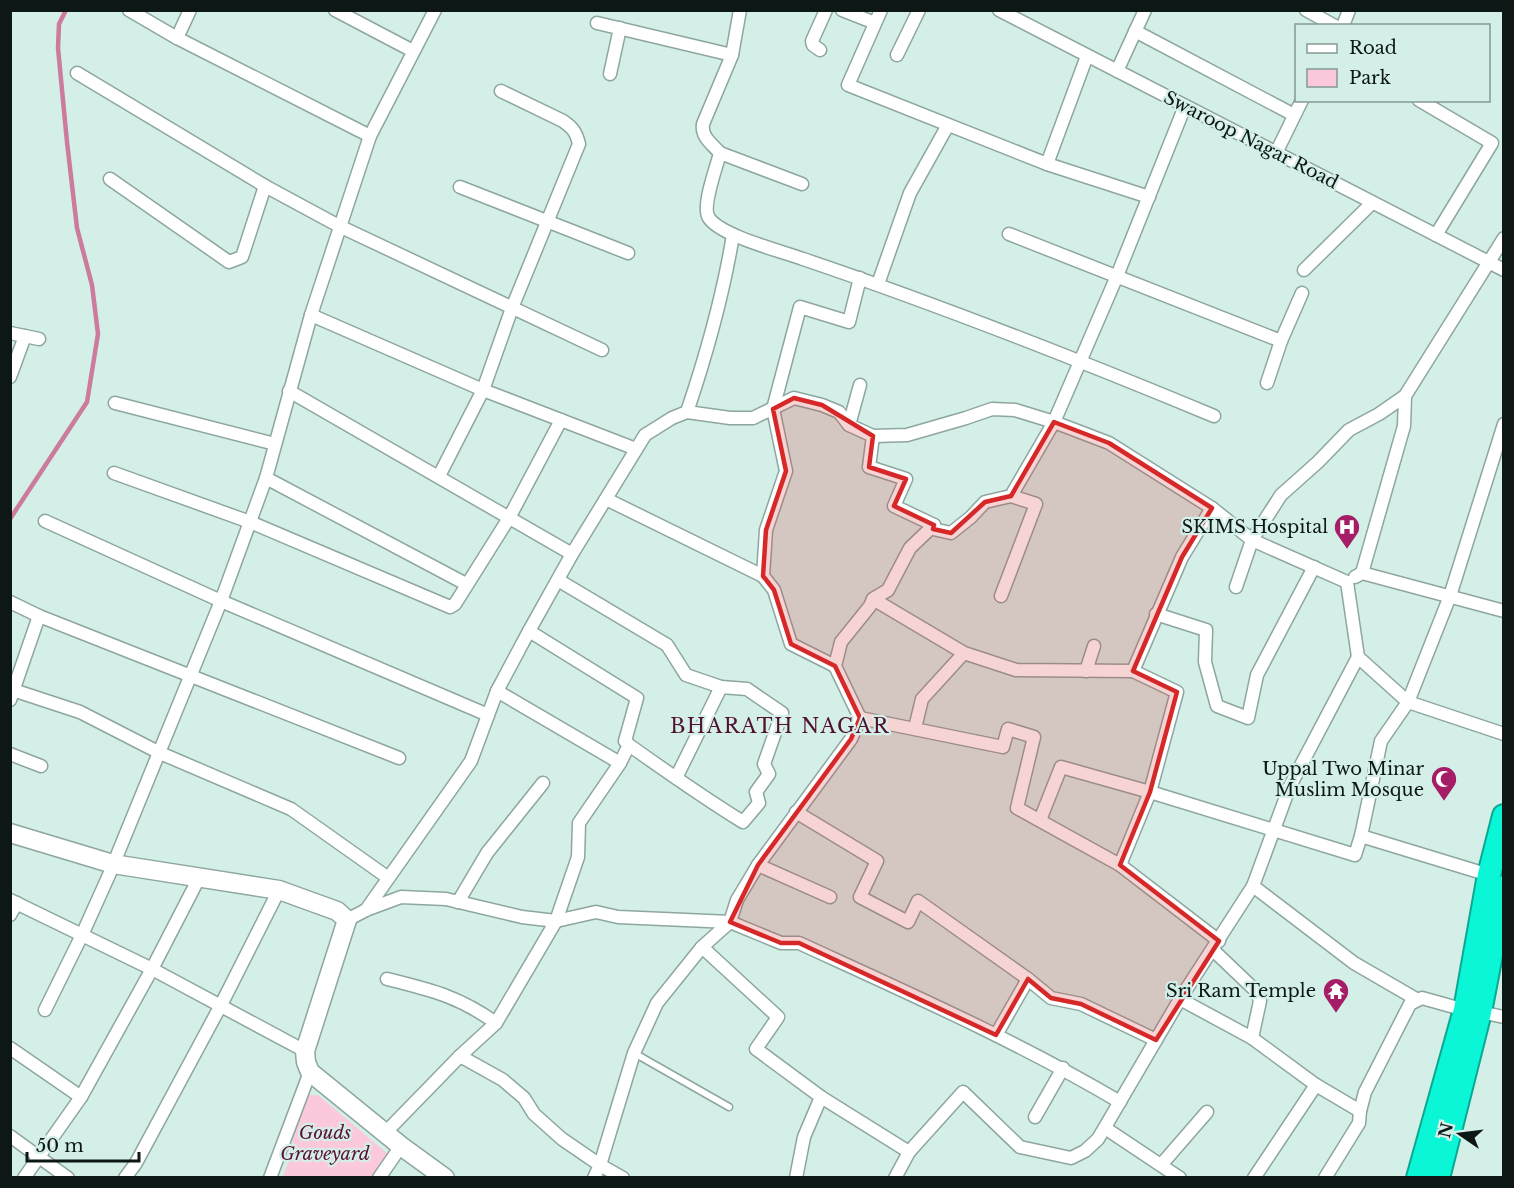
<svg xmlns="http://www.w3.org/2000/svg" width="1514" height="1188" font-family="'Libre Baskerville',serif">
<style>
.green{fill:#fcc8db}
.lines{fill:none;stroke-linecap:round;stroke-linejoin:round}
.stream{stroke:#cc7a9d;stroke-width:4.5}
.lane-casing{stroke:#8da6a0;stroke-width:9}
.street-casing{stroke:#8da6a0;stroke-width:15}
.secondary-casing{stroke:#8da6a0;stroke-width:21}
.highway-casing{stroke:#0ba892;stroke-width:26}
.lane{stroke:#fff;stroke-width:6}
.street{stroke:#fff;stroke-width:12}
.secondary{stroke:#fff;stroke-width:18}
.highway{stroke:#0af6d6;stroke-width:22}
.marked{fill:#d62828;fill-opacity:0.2;stroke:#d62828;stroke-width:4.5;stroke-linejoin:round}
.labels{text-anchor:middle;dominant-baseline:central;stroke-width:4.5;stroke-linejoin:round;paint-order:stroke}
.street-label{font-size:18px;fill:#0d1715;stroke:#d4efe8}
.poi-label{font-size:18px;fill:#0d1715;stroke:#d4efe8;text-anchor:end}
.park-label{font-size:18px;font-style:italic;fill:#5b1137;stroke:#d4efe8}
.neighbourhood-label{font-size:20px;letter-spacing:1.5px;fill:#511131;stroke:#d4efe8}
</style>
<rect width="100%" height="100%" fill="#d4efe8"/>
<!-- green -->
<polygon class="green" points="307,1095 318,1095 389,1155 374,1177 282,1178 289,1161 296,1124"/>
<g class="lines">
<!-- stream -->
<polyline class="stream" points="10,519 87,402 98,334 92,285 77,228 67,142 58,48 59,24 66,10"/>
<!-- lane casing -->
<g class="lane-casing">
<polyline id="lane" points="634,1053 729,1107"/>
</g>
<!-- street casing -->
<g class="street-casing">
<g id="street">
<polyline points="129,10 177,38 370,136"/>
<polyline points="335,10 413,51"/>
<path d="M740 10 732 55 703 124C701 137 712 144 720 153 717 166 701 207 709 218 721 236 781 251 803 259 942 306 1079 360 1214 416"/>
<polyline points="842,10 875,23"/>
<polyline points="881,10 848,85 1047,164 1149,197"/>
<polyline points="999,10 1504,270"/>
<polyline points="1306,10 1335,26"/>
<polyline points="597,23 732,55"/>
<polyline points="1343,26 1349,10"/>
<polyline points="1135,31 1294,115"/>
<polyline points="177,38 190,10"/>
<polyline points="820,50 813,45 812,41 826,10"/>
<polyline points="897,55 919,10"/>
<polyline points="1117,71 1145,10"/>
<polyline points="77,73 265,186 339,226 602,350"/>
<polyline points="610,74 620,28"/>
<polyline points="1419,100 1492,143 1436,235"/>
<polyline points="720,153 802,184"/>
<polyline points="1276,153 1302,100"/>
<polyline points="1047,164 1087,56"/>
<polyline points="110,179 229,262 242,257 265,186"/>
<polyline points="460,187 628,253"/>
<polyline points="1009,234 1281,341"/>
<polyline points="1304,270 1372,203"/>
<polyline points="878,284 910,193 948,125"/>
<polyline points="311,315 483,390 636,449"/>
<polyline points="10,333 39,339"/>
<polyline points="10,377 25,336"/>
<polyline points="1267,383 1281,341 1302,293"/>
<polyline points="289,391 572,554"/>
<polyline points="115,403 275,444"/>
<path d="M687 412C707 353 723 296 733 235"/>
<polyline points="849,425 860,385"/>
<polyline points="873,436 869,467 906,479 894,506 934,525"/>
<polyline points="114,473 250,522 450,607 455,604 509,518 561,420"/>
<path d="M439 476 483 390 512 308 579 144C576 132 573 128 563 121L501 91"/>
<polyline points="266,478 466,584"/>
<polyline points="606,499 763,576"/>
<polyline points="45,521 221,601 488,715"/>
<polyline points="1362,573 1404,426 1405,396"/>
<polyline points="1355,577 1362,573 1504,611"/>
<polyline points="558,580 667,645 686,675 721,687"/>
<polyline points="1236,587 1252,540 1281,495 1318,462 1349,430 1379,414 1405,396 1504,238"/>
<polyline points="1001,596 1036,504 1011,496"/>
<polyline points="873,599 964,653 1016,670 1133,671 1177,692 1150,792 1120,865"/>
<polyline points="10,602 39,616 399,758"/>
<polyline points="1156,614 1206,630 1205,662 1217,706 1248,718 1257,675 1314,567"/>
<polyline points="529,631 637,698 625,741 629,745"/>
<polyline points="835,666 791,644 774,590 763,576 766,530 786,471 773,409 800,307 849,322 860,278"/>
<polyline points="1086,671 1094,646"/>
<polyline points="1133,671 1182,557 1212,508"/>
<polyline points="10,689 80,712 160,753 291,809 387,877"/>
<polyline points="10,700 39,616"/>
<polyline points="860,718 1003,747 1008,729 1034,737 1017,808 1120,865 1219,941"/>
<polyline points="915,728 922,699 964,653"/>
<polyline points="10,754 41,766"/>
<path d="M620 763 629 745C667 772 704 798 743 822L759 803 756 792 769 774 764 764 782 713 747 689 721 687 676 778"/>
<polyline points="796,812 877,861 860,897 908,922 918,901 1028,979 1051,998 1081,1004 1156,1040"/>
<polyline points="1040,820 1061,767 1150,792 1355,855 1361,836 1489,875"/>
<polyline points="1361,836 1381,741 1408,702 1450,596 1504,424"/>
<polyline points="758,865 830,897"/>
<polyline points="1253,886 1354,963 1416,999"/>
<polyline points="10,900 152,969 305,1051"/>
<polyline points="458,902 487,853 543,783"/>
<polyline points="366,910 471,761 497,691 529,631 572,554 645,435 672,418 687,412 730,418 753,418 794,398 822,405 839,412 849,425 873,436 907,435 966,418 992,409 1015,410 1054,422 1109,443 1212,508 1252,540 1347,582 1358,657 1408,702 1504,734"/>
<polyline points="10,915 17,903"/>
<path d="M347 920 366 910 401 897 446 899 522 917 556 921 596 912 618 917 730 922 781 943H799C908 993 1017 1041 1120 1102"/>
<polyline points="702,947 778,1017 756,1049 821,1097 909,1152 895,1178"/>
<polyline points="1213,950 1257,992 1260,1001 1252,1038 1316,1085 1360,1111"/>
<path d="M387 979C431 990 458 996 496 1023"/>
<polyline points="1180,999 1252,1038"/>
<polyline points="45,1010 82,935 109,875 221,601 266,478 311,315 370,136 435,10"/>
<polyline points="1480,1012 1504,1017"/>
<polyline points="996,1035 1028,979"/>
<polyline points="10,1048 81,1097"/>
<polyline points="460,1056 503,1080 524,1098 534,1114 562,1139 600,1165 623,1178"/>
<polyline points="1035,1117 1063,1068"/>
<polyline points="1105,1128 1180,1178"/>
<polyline points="385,1133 460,1056 496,1023 556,921 578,857 579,823 620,763 497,691"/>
<polyline points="10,1136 68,1178"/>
<polyline points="909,1152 963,1092 1020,1147 1071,1158 1085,1151 1098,1139 1180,999 1253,886 1290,786 1358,657"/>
<polyline points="1161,1165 1207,1112"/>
<polyline points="24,1178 81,1097 152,969 200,876"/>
<polyline points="125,1178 136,1163 221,1005 279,890"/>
<polyline points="270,1178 310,1072"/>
<polyline points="379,1178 401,1146"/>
<polyline points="594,1178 600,1165 634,1053 657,1003 702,947 730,922 737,900 758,865 851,739 860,718 835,666 841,642 870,606 873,599 888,590 910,548 934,525 933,529 951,533 971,517 985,502 1011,496 1054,422 1117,276 1185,106"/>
<polyline points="796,1178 804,1137 821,1097"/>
<polyline points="1254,1178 1316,1085"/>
<polyline points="1325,1178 1359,1123 1360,1111 1365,1092 1410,1004 1422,998 1465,1010"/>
</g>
</g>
<!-- secondary casing -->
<g class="secondary-casing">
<polyline id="secondary" points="10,833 113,864 279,890 337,911 347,920 305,1051 306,1062 310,1072 401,1146 445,1178"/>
</g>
<!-- highway casing -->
<g class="highway-casing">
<g id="highway">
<polyline points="1418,1178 1465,1010 1489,875 1504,816"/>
<polyline points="1438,1178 1480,1012 1504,887"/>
</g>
</g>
<!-- lane -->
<use href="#lane" class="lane"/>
<!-- street -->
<use href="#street" class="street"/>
<!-- secondary -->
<use href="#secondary" class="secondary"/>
<!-- highway -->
<use href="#highway" class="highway"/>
</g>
<!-- marked area -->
<path class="marked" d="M794 398 822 405 873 436 869 467 906 479 894 506 934 525 933 529 951 533 985 502 1011 496 1054 422 1109 443 1212 508 1182 557 1133 671 1177 692 1150 792 1120 865 1219 941 1156 1040 1081 1004 1051 998 1028 979 996 1035 799 943H781L730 922 758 865 851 739 860 718 835 666 791 644 774 590 763 576 766 530 786 471 773 409Z"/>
<!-- icons -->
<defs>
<g id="hospital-pin" transform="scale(1.35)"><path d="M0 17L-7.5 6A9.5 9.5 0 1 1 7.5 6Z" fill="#a51d66" stroke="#d4efe8"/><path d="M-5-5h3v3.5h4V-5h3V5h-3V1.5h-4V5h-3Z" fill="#fff"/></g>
<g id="mosque-pin" transform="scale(1.35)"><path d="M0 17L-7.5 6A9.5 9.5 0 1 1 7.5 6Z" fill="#a51d66" stroke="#d4efe8"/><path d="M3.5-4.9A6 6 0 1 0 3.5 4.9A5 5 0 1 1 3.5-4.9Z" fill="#fff"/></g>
<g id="temple-pin" transform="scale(1.35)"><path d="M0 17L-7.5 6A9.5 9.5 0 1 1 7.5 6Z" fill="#a51d66" stroke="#d4efe8"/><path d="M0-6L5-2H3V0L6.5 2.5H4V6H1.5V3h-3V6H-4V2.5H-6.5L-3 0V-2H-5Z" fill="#fff"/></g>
</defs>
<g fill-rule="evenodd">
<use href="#hospital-pin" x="1347" y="527"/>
<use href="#mosque-pin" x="1444" y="779"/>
<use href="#temple-pin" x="1336" y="991"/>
</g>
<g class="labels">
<!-- street labels -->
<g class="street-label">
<text transform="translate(1251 140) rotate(27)">Swaroop Nagar Road</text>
</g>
<!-- poi labels -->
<g class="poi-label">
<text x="1328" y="527">SKIMS Hospital</text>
<text x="1424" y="769">Uppal Two Minar<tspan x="1424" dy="21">Muslim Mosque</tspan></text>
<text x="1316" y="991">Sri Ram Temple</text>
</g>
<!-- park labels -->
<g class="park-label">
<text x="325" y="1133">Gouds<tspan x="325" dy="21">Graveyard</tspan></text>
</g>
<!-- neighbourhood labels -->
<g class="neighbourhood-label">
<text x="780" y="726">BHARATH NAGAR</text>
</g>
</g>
<!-- border -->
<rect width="1514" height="1188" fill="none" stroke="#0d1715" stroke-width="24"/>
<!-- legend -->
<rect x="1295" y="24" width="195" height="78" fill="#d4efe8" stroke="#849994" stroke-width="1.5"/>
<rect x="1307" y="44" width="30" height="9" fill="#ffffff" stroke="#849994" stroke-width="1.5"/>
<text x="1349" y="54" font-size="18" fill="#0d1715">Road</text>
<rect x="1307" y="69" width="30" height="18" fill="#fcc8db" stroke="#849994" stroke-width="1.5"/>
<text x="1349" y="84" font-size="18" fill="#0d1715">Park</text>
<!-- north arrow -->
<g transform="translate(1460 1134) rotate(284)" stroke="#d4efe8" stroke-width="4.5" paint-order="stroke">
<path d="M0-4.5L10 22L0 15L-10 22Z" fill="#0d1715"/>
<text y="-9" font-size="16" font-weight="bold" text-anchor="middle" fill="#0d1715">N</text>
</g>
<!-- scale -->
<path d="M27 1152v9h112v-9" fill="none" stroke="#0d1715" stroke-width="3"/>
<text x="36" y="1152" font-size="18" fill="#0d1715" stroke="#d4efe8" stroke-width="4.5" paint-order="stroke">50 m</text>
</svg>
